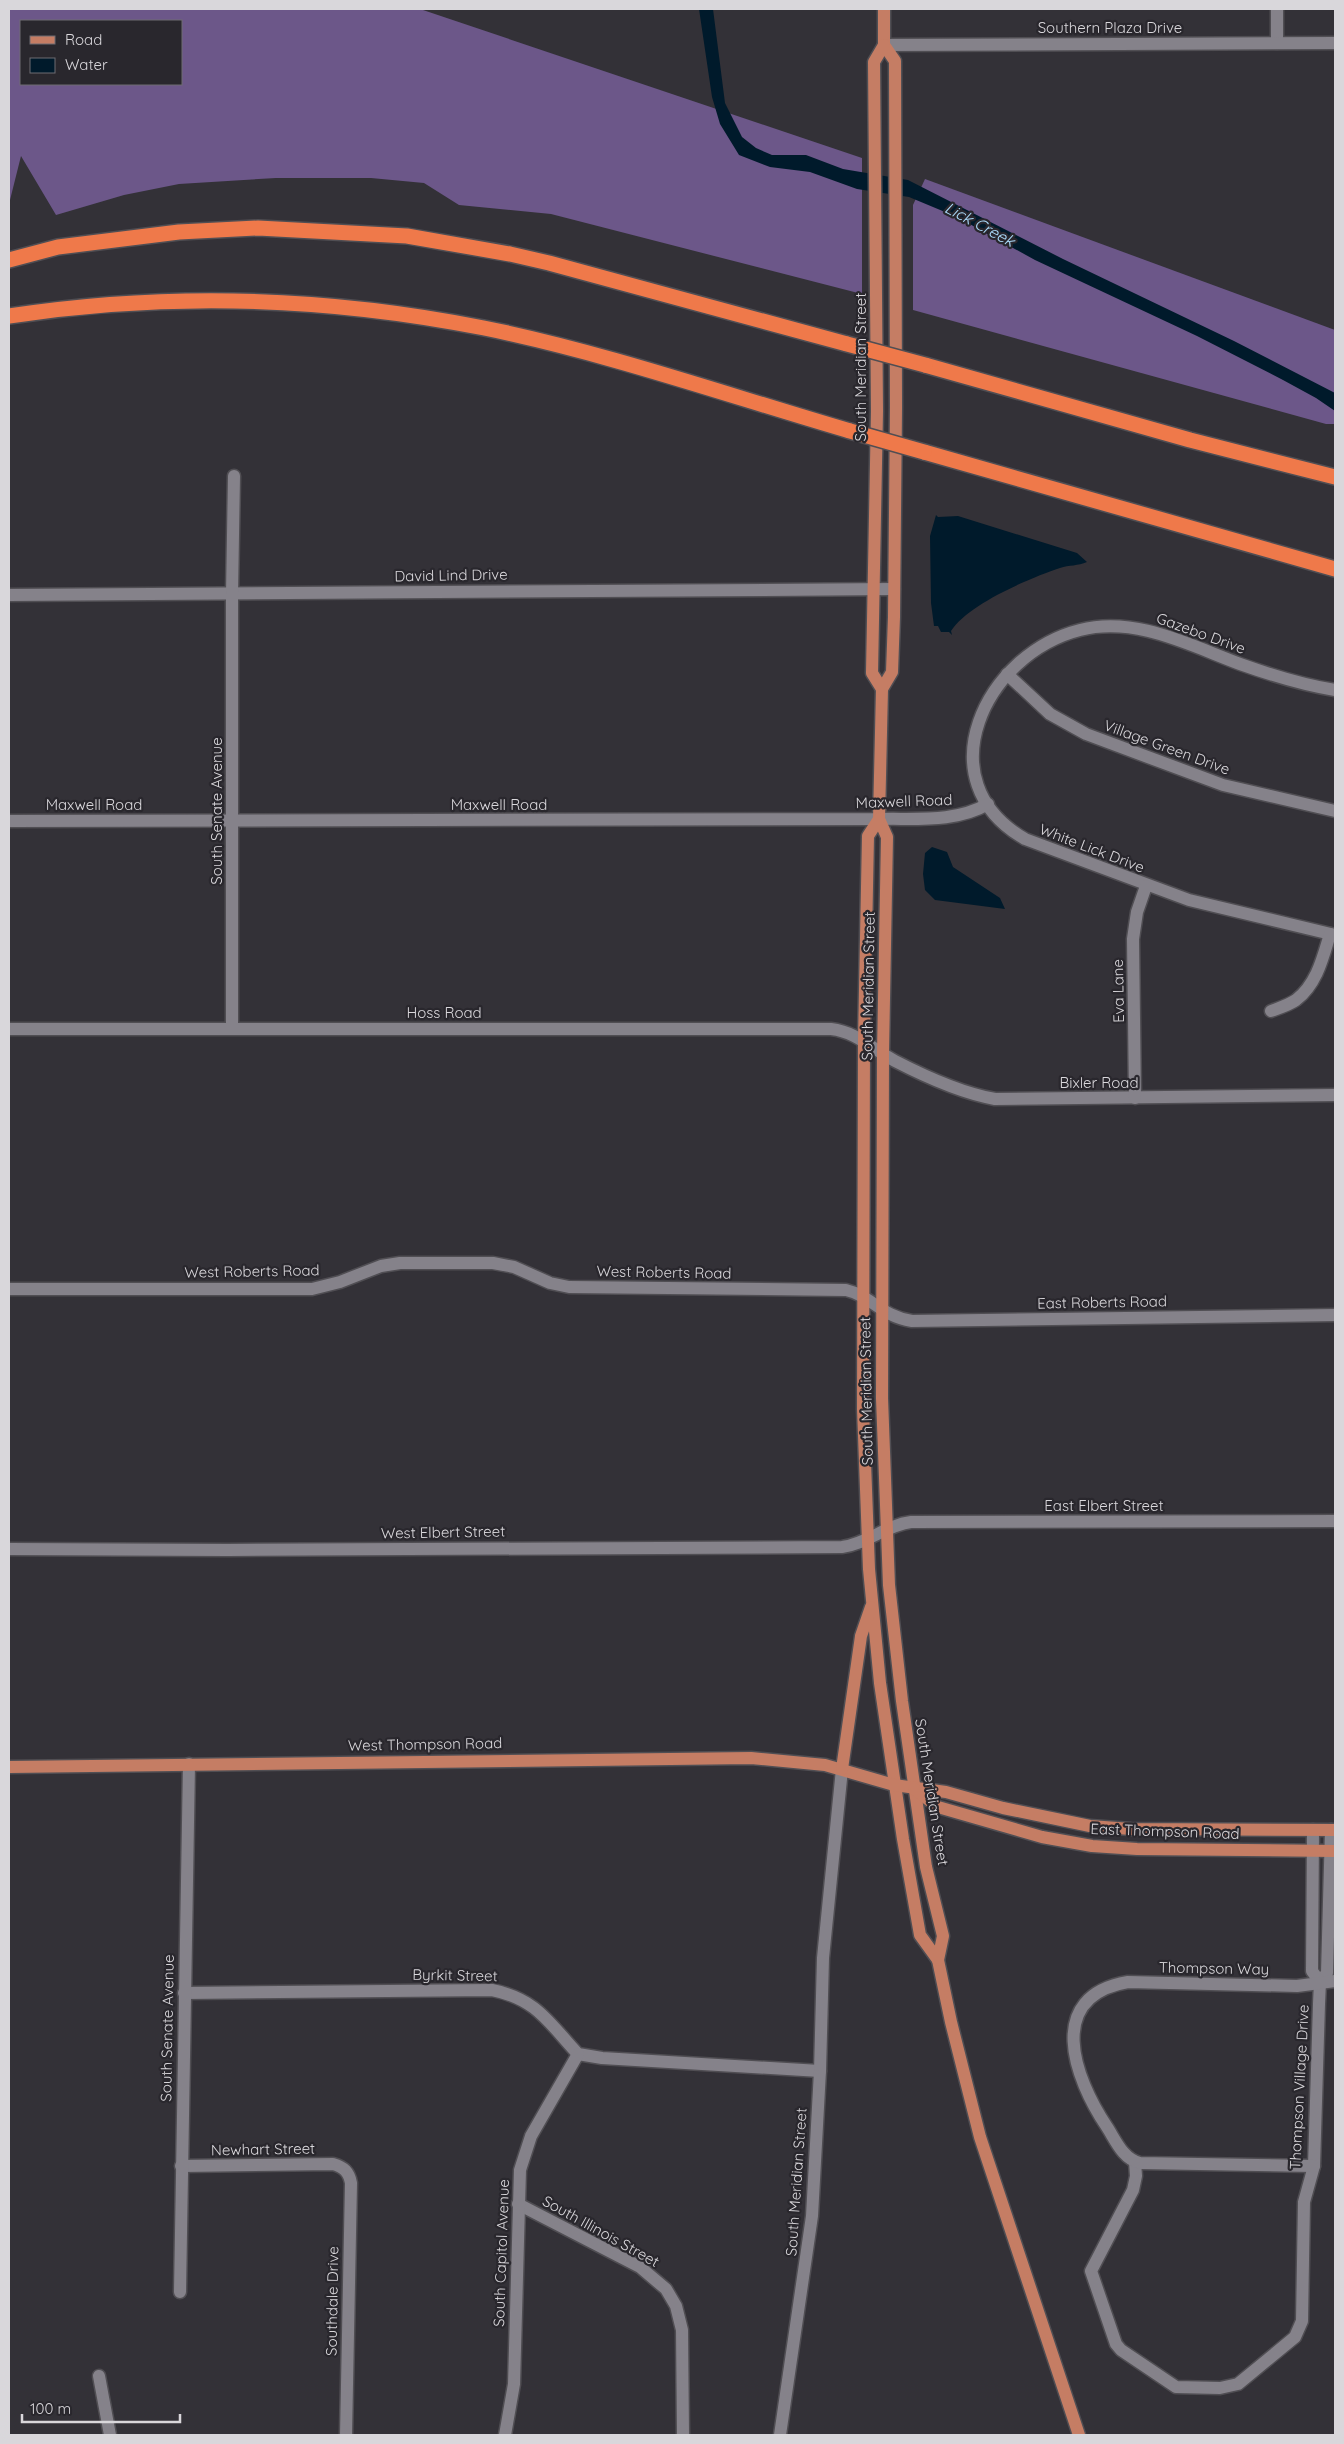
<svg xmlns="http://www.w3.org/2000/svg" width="1344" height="2444" font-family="Quicksand,sans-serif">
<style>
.forest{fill:#6c5789;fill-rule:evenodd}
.water{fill:#001a2b}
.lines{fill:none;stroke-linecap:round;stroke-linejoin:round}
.minor-casing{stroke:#504e53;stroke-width:15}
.major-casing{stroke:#504e53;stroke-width:15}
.highway-casing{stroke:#504e53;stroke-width:18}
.minor{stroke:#85828a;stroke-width:12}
.major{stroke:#c57d64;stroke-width:12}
.highway{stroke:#ef794a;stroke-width:15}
.highway-bridge-casing{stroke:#504e53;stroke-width:18;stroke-linecap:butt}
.highway-bridge{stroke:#ef794a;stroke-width:15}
.labels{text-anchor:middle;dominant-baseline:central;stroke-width:4.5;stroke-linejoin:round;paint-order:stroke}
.street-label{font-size:15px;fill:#d9d7db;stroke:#29272d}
.water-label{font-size:16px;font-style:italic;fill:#aadafa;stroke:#29272d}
</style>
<rect width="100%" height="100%" fill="#333137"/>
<!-- forest -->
<g class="forest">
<path d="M9 9H420L862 158V294L551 214 459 205 424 183 371 178H276L179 184 124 195 56 215 21 156 9 204ZM21 21H181V84H21Z"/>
<polygon points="925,179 1335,330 1335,424 1326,424 913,310 913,205"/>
</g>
<!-- water -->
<g class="water">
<polygon points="699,9 713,9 725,103 742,137 756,148 772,155 806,155 843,169 908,180 1063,259 1234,341 1335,393 1335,411 1316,398 1283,380 1197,336 1035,260 957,217 909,197 857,189 810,172 770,167 739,155 720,124 712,97"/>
<path d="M936 515 938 517 958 516 1077 553 1087 562C1078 566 1069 565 1060 568 1030 578 968 604 951 631L952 635 949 632H941L938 626H934L931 603 930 536Z"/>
<polygon points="932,847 947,852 953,867 1000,898 1005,909 935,900 925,890 923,874 925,853"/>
</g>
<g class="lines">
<!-- minor casing -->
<g class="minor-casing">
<g id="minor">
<polyline points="1277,43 1277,9"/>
<polyline points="884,45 1335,43"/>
<polyline points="9,595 894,589"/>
<polyline points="1007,674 1050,714 1086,734 1223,785 1335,811"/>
<path d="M1335 690C1303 685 1271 675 1240 664 1189 645 1136 616 1080 630 985 654 924 781 1025 839L1189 900 1335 935"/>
<path d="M9 821 879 819C915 818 955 823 988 804"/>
<path d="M1271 1011C1279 1008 1289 1005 1296 1000 1317 984 1323 957 1330 934"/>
<polyline points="232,1028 232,594 234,476"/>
<path d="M9 1029H831C857 1032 872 1049 895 1061 926 1077 961 1093 995 1099L1335 1095"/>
<polyline points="1135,1098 1133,939 1137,912 1146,886"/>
<path d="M9 1289H312L340 1282 381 1266 400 1263H493L514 1267 550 1283 569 1287 846 1290C872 1296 880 1316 912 1321L1335 1315"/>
<path d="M9 1549 228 1550 842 1547C867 1544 886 1525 911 1522L1335 1521"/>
<polyline points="1320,1982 1327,1973 1331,1830"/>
<path d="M184 1993 492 1990C537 1999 549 2023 578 2054L602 2058 820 2071"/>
<polyline points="1135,2162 1136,2176 1133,2190 1091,2271 1116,2344 1121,2350 1176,2387 1220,2388 1238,2384 1295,2337 1302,2321 1304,2202 1314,2166 1319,2004 1320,1982 1312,1971 1313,1830"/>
<path d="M181 2166 333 2164C344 2167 349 2172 351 2183L346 2435"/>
<path d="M1314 2166 1140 2163C1123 2159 1116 2141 1107 2127 1074 2078 1044 1996 1128 1982L1297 1986 1335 1981"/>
<polyline points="518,2204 640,2267 666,2289 676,2306 682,2330 683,2435"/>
<polyline points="180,2292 189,1764"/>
<polyline points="99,2376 110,2435"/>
<polyline points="505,2435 514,2384 520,2170 531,2136 578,2054"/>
<polyline points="780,2435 812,2216 820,2071 823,1958 842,1769"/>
</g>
</g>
<!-- major casing -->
<g class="major-casing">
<g id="major">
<polyline points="884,9 884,45 895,61 896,407 894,617 892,672 882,689 879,819 887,837 883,1053 882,1398 889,1585 902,1701 926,1867 943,1936 938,1960 951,2022 980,2137 1079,2435"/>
<polyline points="882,689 872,673 877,411 874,62 884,45"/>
<polyline points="879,819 868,836 864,1040 863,1409 869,1569 880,1683 903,1839 920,1935 938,1960"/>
<polyline points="9,1767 751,1758 825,1765 894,1785 946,1792 1003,1808 1090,1826 1131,1829 1335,1830"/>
<polyline points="842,1769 861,1636 871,1607"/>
<polyline points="914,1789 938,1807 1042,1837 1092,1846 1137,1849 1335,1851"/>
</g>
</g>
<!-- highway casing -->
<g class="highway-casing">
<g id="highway">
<polyline points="9,260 58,247 179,232 258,228 407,236 510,254 549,263 847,344"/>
<path d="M9 316C167 292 328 297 484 328 607 353 730 396 850 431"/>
<polyline points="925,365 1190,440 1335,477"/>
<polyline points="924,452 1335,569"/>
</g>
</g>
<!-- minor -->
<use href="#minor" class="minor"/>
<!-- major -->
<use href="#major" class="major"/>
<!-- highway -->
<use href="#highway" class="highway"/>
<!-- highway-bridge casing -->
<g class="highway-bridge-casing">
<g id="highway-bridge">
<polyline points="847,344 925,365"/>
<polyline points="850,431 924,452"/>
</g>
</g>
<!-- highway-bridge -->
<use href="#highway-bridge" class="highway-bridge"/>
</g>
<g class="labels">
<!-- street labels -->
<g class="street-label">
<text x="1110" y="27">Southern Plaza Drive</text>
<text transform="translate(860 367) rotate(-90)">South Meridian Street</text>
<text transform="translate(451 575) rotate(-1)">David Lind Drive</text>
<text transform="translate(1201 633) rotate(20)">Gazebo Drive</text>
<text transform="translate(1167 747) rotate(20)">Village Green Drive</text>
<text transform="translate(904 801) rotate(-2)">Maxwell Road</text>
<text x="94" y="804">Maxwell Road</text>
<text x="499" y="804">Maxwell Road</text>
<text transform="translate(216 811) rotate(-90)">South Senate Avenue</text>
<text transform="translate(1092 848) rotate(21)">White Lick Drive</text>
<text transform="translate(868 986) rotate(-89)">South Meridian Street</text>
<text transform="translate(1118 991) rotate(-91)">Eva Lane</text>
<text x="444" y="1012">Hoss Road</text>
<text x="1099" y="1082">Bixler Road</text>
<text transform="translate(252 1271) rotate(-1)">West Roberts Road</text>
<text transform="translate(664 1272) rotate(1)">West Roberts Road</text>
<text transform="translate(1102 1302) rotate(-1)">East Roberts Road</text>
<text transform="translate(866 1391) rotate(-91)">South Meridian Street</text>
<text x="1104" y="1505">East Elbert Street</text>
<text transform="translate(443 1532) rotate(-1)">West Elbert Street</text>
<text transform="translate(425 1744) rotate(-1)">West Thompson Road</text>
<text transform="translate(932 1792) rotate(81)">South Meridian Street</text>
<text transform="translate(1165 1831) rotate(2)">East Thompson Road</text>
<text transform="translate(1214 1968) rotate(1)">Thompson Way</text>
<text transform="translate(455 1975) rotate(1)">Byrkit Street</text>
<text transform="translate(167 2028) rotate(-89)">South Senate Avenue</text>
<text transform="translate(1299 2087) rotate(-87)">Thompson Village Drive</text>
<text transform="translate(263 2149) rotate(-1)">Newhart Street</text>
<text transform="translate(796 2182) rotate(-86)">South Meridian Street</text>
<text transform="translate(601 2231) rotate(29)">South Illinois Street</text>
<text transform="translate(501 2253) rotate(-88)">South Capitol Avenue</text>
<text transform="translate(332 2301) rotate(-89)">Southdale Drive</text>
</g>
<!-- water labels -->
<g class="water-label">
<text transform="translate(980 224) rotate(28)">Lick Creek</text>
</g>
</g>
<!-- border -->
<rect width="1344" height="2444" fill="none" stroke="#d9d7db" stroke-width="20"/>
<!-- legend -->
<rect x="20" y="20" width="162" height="65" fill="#29272d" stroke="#6f6d73"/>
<rect x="30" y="36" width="25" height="8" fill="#c57d64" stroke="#6f6d73"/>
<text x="65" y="45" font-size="15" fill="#d9d7db">Road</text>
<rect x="30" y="58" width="25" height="15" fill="#001a2b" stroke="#6f6d73"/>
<text x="65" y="70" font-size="15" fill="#d9d7db">Water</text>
<!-- scale -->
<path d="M22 2414v8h158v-8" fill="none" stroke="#d9d7db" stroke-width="2.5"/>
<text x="30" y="2414" font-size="15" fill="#d9d7db" stroke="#29272d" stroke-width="4" paint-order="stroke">100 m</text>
</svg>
